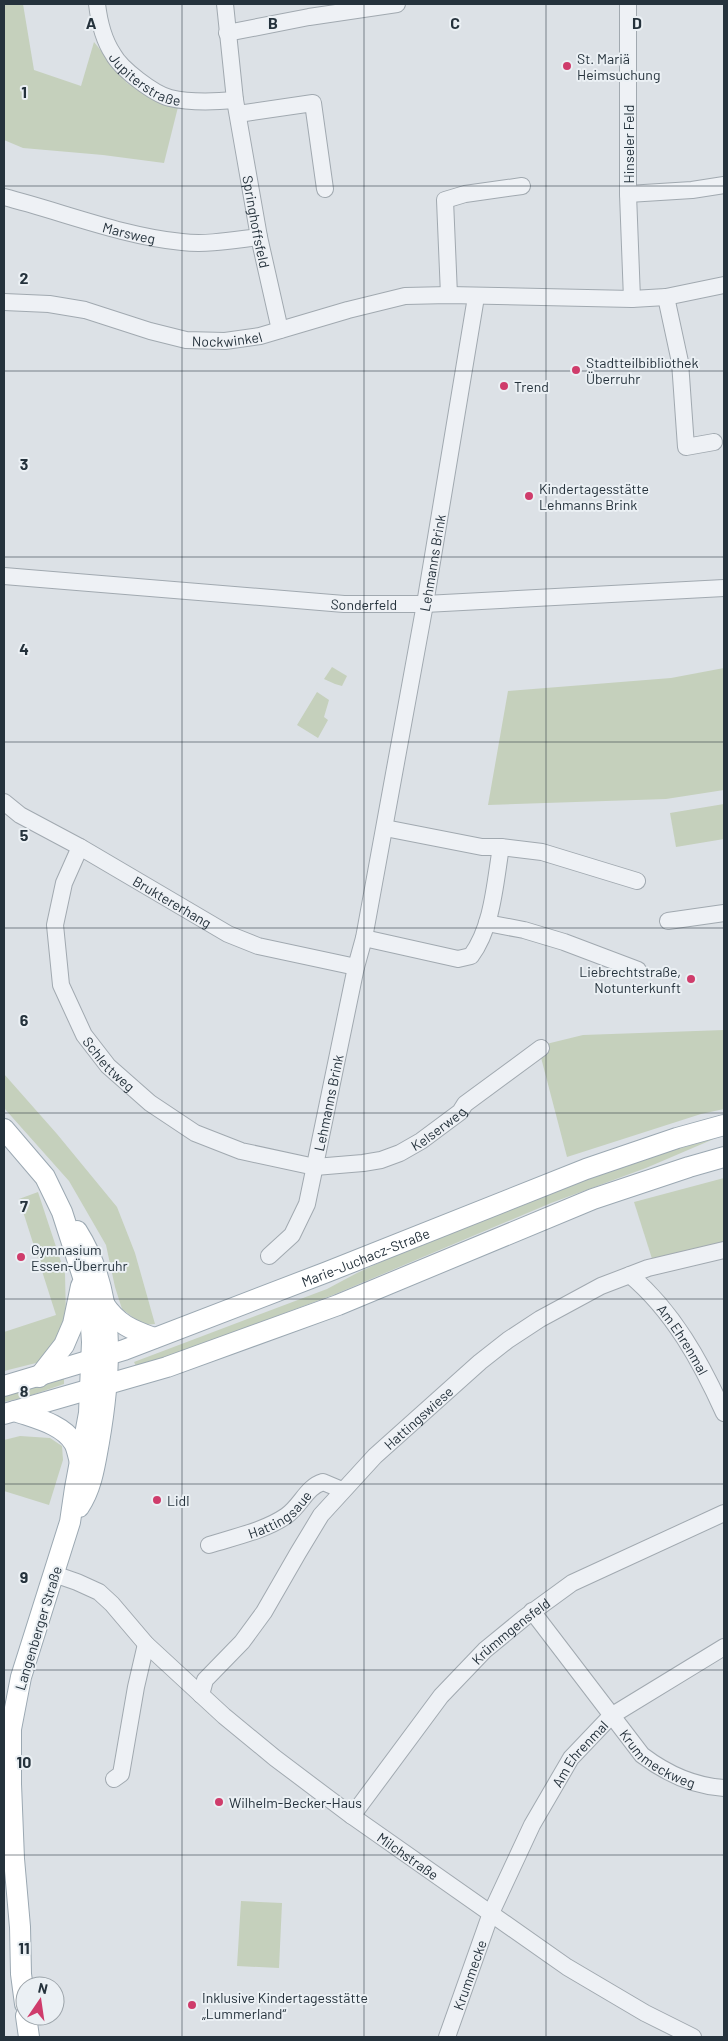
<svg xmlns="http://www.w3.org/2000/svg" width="728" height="2041" font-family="Barlow,sans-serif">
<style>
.green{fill:#c5d0bc}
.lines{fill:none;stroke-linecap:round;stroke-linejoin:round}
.minor-casing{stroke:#a1a9b0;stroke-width:18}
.major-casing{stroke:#9ba8b2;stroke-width:22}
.minor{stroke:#eef1f5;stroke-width:16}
.major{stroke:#fff;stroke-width:20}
.grid{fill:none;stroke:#25323c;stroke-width:1;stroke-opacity:0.55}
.poi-dot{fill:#cf3c6b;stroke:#ebf0f4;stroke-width:2}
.labels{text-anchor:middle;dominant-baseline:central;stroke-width:4;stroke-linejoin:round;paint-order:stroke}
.poi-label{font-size:14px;fill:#25323c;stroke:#ebf0f4;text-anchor:start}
.street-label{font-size:14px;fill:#25323c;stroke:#ebf0f4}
.grid-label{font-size:16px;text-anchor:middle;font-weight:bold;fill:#25323c;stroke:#ebf0f4;stroke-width:4;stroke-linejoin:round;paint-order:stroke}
</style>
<rect width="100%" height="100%" fill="#dce1e6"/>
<!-- green -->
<g class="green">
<polygon points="4,4 23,4 34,70 81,86 94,42 127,83 152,97 178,107 164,163 103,155 23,148 4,140"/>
<polygon points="332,667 347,676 342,686 335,684 324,679"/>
<polygon points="724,668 724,790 666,799 488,805 508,691 671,678"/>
<polygon points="317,692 329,700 324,717 328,720 318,738 297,725"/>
<polygon points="724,804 724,839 676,847 670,813"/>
<polygon points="724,1030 724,1109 701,1114 567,1157 538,1046 583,1035"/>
<polygon points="4,1074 57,1134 117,1207 135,1253 155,1324 143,1325 122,1309 115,1287 106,1245 69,1181 4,1108"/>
<polygon points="716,1138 646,1168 551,1203 333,1295 137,1368 134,1362 327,1289 357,1273 415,1246 632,1162"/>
<polygon points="724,1178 724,1248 654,1265 634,1202"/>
<polygon points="38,1192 65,1274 66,1318 56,1341 40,1362 4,1371 4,1332 56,1315 19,1199"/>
<polygon points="64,1376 64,1384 26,1397 4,1402 4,1394"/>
<polygon points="20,1436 50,1438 62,1446 63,1460 49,1505 4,1491 4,1440"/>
<polygon points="241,1901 282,1903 279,1968 237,1966"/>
</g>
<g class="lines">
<!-- minor casing -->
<g class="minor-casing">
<g id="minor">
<path id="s1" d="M97 4C99 21 103 39 113 54 121 69 154 94 170 98 191 103 213 102 235 100"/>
<path id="s2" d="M225 4 235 100 259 237 280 330"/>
<polyline points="628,4 628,194 632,299"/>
<polyline points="227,33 309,17 397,4"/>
<polyline points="238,114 313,103 325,189"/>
<polyline points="628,194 692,190 724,185"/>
<path id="s3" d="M4 197C63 212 122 236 182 242 207 245 234 240 259 237"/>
<polyline points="449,295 445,200 465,194 522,186"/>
<polyline points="666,297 680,362 686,447 714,442"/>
<path id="s4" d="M4 302 49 304 85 310 150 331 186 340 225 341 260 336 348 310 405 296 449 295 632 299 666 297 724 285"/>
<path id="s5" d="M4 576 344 604H425L724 588"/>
<path id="s6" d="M4 802 20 815 80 847 228 934 258 946 356 967"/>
<polyline points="385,828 482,847 501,847 542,852 637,881"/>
<path id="s7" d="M80 847 64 883 55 925 61 985 84 1035 108 1066 150 1103 195 1133 241 1151 315 1167 363 1163 381 1160 400 1153 421 1141 460 1112 465 1104 541 1048"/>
<polyline points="668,921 724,913"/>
<polyline points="487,923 524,930 564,942 638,970"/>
<path d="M364 938 458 959 471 956C493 926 495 882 501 847"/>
<path id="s8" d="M269 1256 292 1235 307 1204 356 967 364 938 425 604 476 297"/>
<path id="s9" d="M630 1275C673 1311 701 1362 724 1413"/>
<path id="s10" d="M209 1545C234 1537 264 1531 286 1516 301 1506 306 1487 323 1482L342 1490"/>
<path id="s11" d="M54 1574 77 1582 99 1592 112 1604 146 1644 224 1716 275 1758 352 1816 567 1967 645 2013 693 2037"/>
<path id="s12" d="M532 1611 642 1755C667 1774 693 1786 724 1788"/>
<path id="s13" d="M201 1695 205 1680 242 1642 264 1612 298 1553 321 1515 375 1456 480 1362 508 1340 540 1319 601 1286 648 1268 724 1250"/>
<polyline points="114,1779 121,1774 136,1687 146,1644"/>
<path id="s14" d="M352 1816 441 1696 485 1650 524 1618 572 1583 724 1513"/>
<path id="s15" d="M447 2037 491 1913 532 1825 571 1758 611 1716 724 1647"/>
</g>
</g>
<!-- major casing -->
<g class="major-casing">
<g id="major">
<polyline points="4,1129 45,1177 62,1212 83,1277 90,1312 92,1342 89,1413 75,1488 70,1522 21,1677 11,1729 11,1784 14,1859 20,1927 21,1974 25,2004"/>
<path d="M77 1231C117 1294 111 1372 99 1442 95 1464 92 1488 79 1507"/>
<path d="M104 1304C117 1324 132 1330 154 1338"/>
<polyline points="39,1377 64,1345 73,1324 81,1286"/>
<path id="s16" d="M4 1386 124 1350 327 1272 586 1169 677 1138 724 1125"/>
<path d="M15 1411C34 1418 63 1424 74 1443 77 1448 78 1456 80 1462"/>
<polyline points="4,1414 167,1367 338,1305 593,1199 689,1167 724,1157"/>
<polyline points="26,2016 29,2037"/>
</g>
</g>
<!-- minor -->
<use href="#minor" class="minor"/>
<!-- major -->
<use href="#major" class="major"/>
</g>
<!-- grid -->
<path class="grid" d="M182 4V2037M364 4V2037M546 4V2037M4 186H724M4 371H724M4 557H724M4 742H724M4 928H724M4 1113H724M4 1299H724M4 1484H724M4 1670H724M4 1855H724"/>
<!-- markers -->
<g class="poi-dot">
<circle cx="567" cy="66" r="5"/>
<circle cx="576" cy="370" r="5"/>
<circle cx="504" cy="386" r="5"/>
<circle cx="529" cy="496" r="5"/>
<circle cx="691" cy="979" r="5"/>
<circle cx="21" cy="1257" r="5"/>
<circle cx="157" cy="1500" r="5"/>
<circle cx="219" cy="1802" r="5"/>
<circle cx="192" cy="2005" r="5"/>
</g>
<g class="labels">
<!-- poi labels -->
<g class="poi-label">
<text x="577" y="58">St. Mariä<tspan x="577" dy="16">Heimsuchung</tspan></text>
<text x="586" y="362">Stadtteilbibliothek<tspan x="586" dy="16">Überruhr</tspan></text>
<text x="514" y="386">Trend</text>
<text x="539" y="488">Kindertagesstätte<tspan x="539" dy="16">Lehmanns Brink</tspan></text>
<text x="681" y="971" text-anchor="end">Liebrechtstraße,<tspan x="681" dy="16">Notunterkunft</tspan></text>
<text x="31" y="1249">Gymnasium<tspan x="31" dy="16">Essen-Überruhr</tspan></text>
<text x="167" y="1500">Lidl</text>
<text x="229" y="1802">Wilhelm-Becker-Haus</text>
<text x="202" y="1997">Inklusive Kindertagesstätte<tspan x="202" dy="16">„Lummerland“</tspan></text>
</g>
<!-- street labels -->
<g class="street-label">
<text stroke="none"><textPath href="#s1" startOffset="95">Jupiterstraße</textPath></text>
<text transform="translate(628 144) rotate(-90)">Hinseler Feld</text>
<text stroke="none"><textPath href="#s2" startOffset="220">Springhoffsfeld</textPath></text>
<text stroke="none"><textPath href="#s3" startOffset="130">Marsweg</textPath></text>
<text stroke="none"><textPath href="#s4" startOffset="228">Nockwinkel</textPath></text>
<text stroke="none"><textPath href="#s8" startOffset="719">Lehmanns Brink</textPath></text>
<text stroke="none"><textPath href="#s5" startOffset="361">Sonderfeld</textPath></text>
<text stroke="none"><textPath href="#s6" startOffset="196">Bruktererhang</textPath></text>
<text stroke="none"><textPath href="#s7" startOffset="236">Schlettweg</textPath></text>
<text stroke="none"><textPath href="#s8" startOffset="169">Lehmanns Brink</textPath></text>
<text stroke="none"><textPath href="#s7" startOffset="604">Kelserweg</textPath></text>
<text stroke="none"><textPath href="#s16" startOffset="384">Marie-Juchacz-Straße</textPath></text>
<text stroke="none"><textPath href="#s9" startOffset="84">Am Ehrenmal</textPath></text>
<text stroke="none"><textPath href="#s13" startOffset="356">Hattingswiese</textPath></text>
<text stroke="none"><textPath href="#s10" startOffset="78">Hattingsaue</textPath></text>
<text transform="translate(38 1628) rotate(-73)">Langenberger Straße</text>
<text stroke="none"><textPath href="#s14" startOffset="245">Krümmgensfeld</textPath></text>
<text stroke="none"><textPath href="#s15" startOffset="315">Am Ehrenmal</textPath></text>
<text stroke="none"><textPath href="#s12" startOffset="196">Krummeckweg</textPath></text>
<text stroke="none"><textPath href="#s11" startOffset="456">Milchstraße</textPath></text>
<text stroke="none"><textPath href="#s15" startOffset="66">Krummecke</textPath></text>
</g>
</g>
<g class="grid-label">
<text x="91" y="29">A</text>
<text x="273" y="29">B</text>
<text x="455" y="29">C</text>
<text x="637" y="29">D</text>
<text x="24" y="98">1</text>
<text x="24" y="284">2</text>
<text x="24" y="470">3</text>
<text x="24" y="655">4</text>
<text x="24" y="841">5</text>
<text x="24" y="1026">6</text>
<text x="24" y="1212">7</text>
<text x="24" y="1397">8</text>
<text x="24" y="1583">9</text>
<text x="24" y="1768">10</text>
<text x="24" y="1954">11</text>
</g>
<!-- border -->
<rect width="728" height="2041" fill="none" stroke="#25323c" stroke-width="10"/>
<!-- north arrow -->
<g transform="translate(40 2001) rotate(13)"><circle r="24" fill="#ebf0f4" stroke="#9ca4aa"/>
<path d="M0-4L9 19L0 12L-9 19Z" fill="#cf3c6b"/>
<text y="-8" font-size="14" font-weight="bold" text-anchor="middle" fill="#25323c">N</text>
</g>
</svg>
